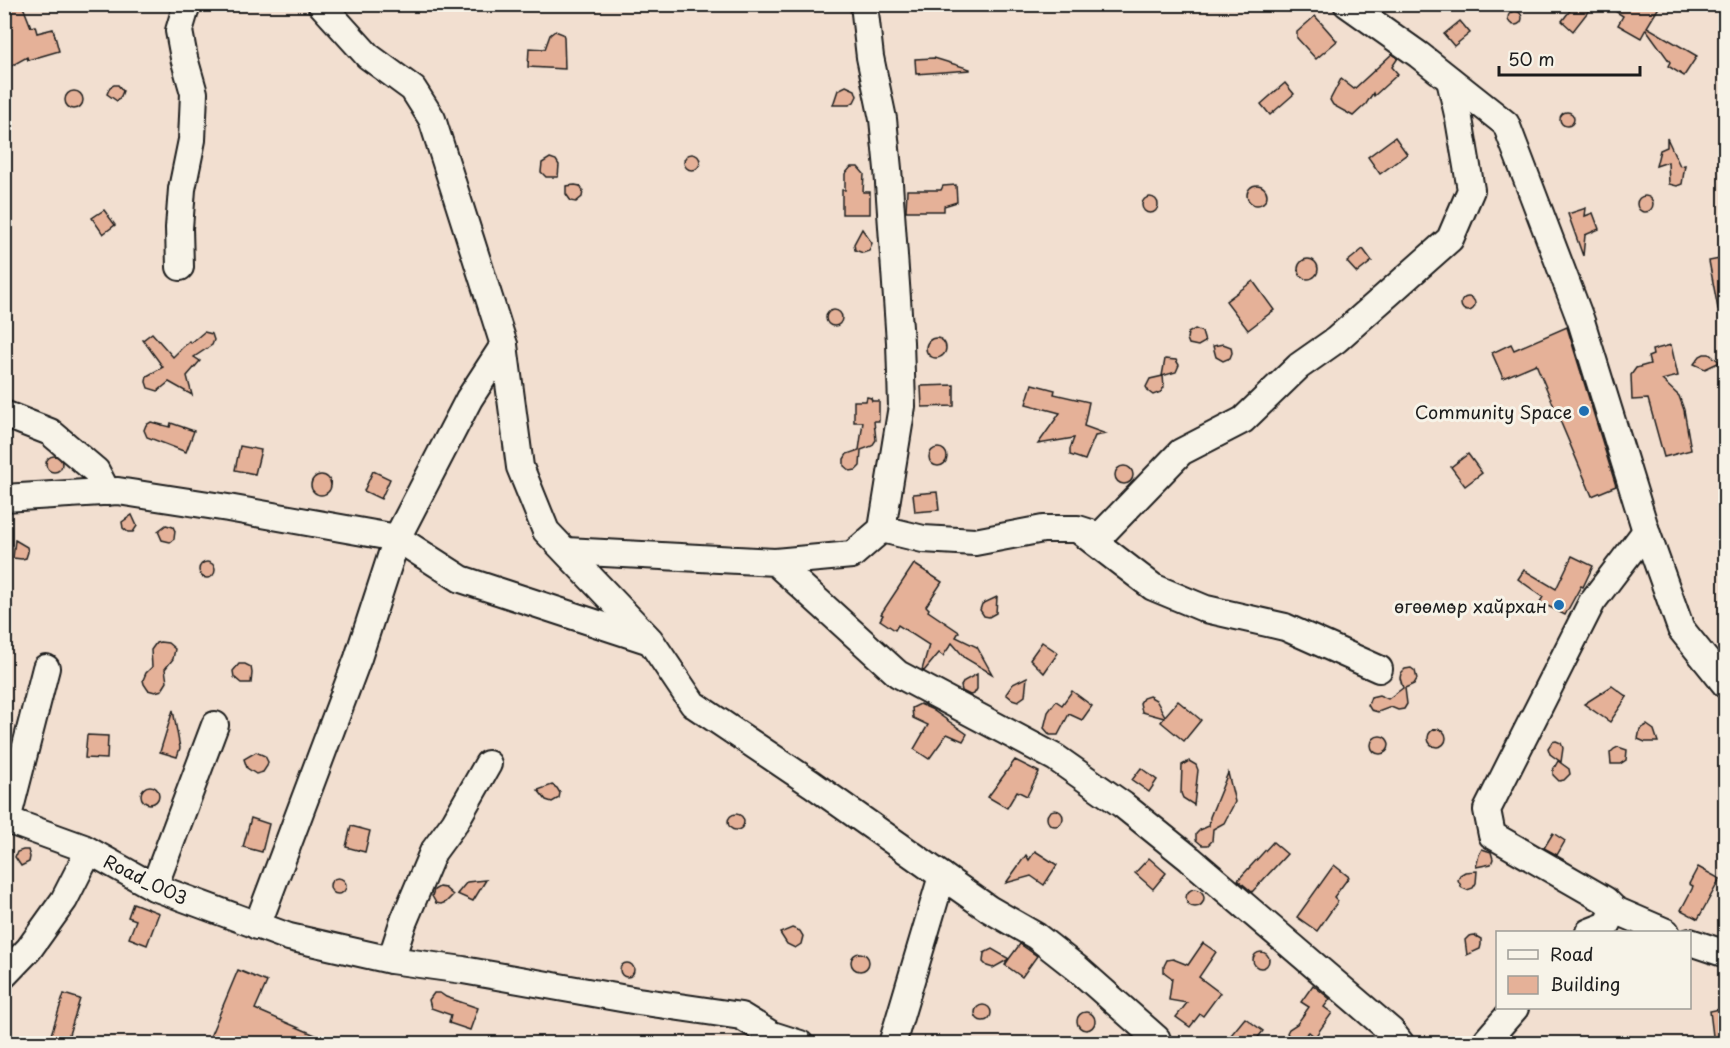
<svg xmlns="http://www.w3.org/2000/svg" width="1730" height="1048" font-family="'Playpen Sans',sans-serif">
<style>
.building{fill:#e5b198;stroke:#1c1c1c;stroke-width:1.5}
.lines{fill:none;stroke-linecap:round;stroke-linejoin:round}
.minor-casing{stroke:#1c1c1c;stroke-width:30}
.minor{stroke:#f7f3e8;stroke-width:26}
.poi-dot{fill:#1f6fb2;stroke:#f7f3e8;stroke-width:2}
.labels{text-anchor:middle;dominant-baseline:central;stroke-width:6;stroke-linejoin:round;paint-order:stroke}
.poi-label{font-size:18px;fill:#1c1c1c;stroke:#f7f3e8;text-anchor:end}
.street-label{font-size:18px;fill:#1c1c1c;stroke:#f7f3e8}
</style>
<rect width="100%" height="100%" fill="#f2dfd0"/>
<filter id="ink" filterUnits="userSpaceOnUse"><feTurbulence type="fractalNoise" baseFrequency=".0167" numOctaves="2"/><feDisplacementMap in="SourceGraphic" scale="12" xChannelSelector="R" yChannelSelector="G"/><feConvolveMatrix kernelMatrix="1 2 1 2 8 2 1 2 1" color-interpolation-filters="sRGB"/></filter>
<g filter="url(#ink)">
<!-- building -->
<g class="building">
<polygon points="4,4 22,4 31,27 35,26 37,33 53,29 59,51 28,60 27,57 4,70"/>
<polygon points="1575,4 1594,4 1573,31 1562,21"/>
<polygon points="1604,4 1661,4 1647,27 1697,56 1684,76 1668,66 1670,62 1646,29 1641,38 1618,25 1623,16"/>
<circle cx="1515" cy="18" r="7"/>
<polygon points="1315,16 1337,41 1316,59 1297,38 1297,32"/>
<polygon points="1460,21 1470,33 1454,46 1444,34"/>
<polygon points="555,31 563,34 564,37 565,69 528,67 529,48 545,49 550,35"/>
<polygon points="1392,54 1398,58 1392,67 1398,74 1374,96 1373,93 1366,104 1353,116 1333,105 1330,100 1341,79 1354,89"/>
<polygon points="934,58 970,69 970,70 916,74 915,59"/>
<polygon points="1285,83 1294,94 1270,115 1261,104"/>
<polygon points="114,85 118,85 123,91 121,96 117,101 107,94 110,87"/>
<polygon points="846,86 855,90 857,96 854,102 849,105 833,105 838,90"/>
<circle cx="74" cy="100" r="9"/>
<circle cx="1567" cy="119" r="7"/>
<polygon points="1395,137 1407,154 1380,174 1368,157"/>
<polygon points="1667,138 1680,166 1685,165 1682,184 1677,186 1669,184 1668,162 1656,166 1660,150 1667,147"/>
<circle cx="692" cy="162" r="8"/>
<polygon points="550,158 556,160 559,165 558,177 546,177 541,172 542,163"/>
<polygon points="851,167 858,167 864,174 863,192 870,192 870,214 842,214 842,190 845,190 845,174"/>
<polygon points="575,185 580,186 583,191 582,197 576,202 571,201 566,194 566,186"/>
<polygon points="956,185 957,202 944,206 944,211 906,211 907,190 941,190 943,186"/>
<circle cx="1257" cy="195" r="10"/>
<circle cx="1645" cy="204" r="8"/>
<circle cx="1150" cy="205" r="8"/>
<polygon points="1586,208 1585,216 1593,213 1599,229 1585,235 1583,256 1568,214"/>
<polygon points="104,210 115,225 103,234 92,218"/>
<polygon points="862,229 872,243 869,251 863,253 855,250 854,244"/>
<polygon points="1363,249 1372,261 1357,273 1347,262"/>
<polygon points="1725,258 1725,308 1718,309 1709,261"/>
<circle cx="1308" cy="269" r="10"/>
<polygon points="1253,281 1274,310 1248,330 1226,301"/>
<circle cx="1468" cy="304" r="7"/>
<circle cx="834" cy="318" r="8"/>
<polygon points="1567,327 1616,486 1592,496 1536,364 1503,378 1492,353 1511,344 1514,350"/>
<polygon points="1195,329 1202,332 1205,342 1198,346 1189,344 1187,339 1188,333"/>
<polygon points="204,332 212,334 214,340 212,345 194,357 200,361 187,376 192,395 169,382 158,391 148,388 146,382 147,376 163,367 143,340 152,333 173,357 189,341 191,343"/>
<circle cx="936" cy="348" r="10"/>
<polygon points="1223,344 1231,347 1232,353 1230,358 1223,361 1216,357 1213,346"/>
<polygon points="1671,345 1678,376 1662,380 1679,396 1684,410 1691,450 1664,457 1648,399 1632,400 1631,375 1636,368 1650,364 1648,357 1653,355 1652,350"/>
<polygon points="1704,354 1709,354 1720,362 1705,369 1694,364 1700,356"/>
<polygon points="1165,359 1176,360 1179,365 1176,372 1162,376"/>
<polygon points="1163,376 1164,387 1161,392 1153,395 1149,392 1146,387 1150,379"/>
<polygon points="1032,384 1055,390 1054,394 1089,402 1084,426 1106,434 1095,436 1085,460 1070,455 1070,449 1074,438 1038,444 1060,413 1026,404"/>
<polygon points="954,385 954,406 922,407 921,386"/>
<polygon points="867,397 871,398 872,401 879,401 879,421 874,421 876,440 872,446 861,450 860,466 856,470 850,471 844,466 844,459 847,454 859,450 863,422 854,422 854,401 866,401"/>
<polygon points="151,422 170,427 171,423 194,431 186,452 147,437 144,430 146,425"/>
<polygon points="240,446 261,450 255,474 235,470"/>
<circle cx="938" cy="457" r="9"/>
<polygon points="1468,454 1482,473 1465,486 1451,467"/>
<circle cx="54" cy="464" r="8"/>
<circle cx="1124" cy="475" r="9"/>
<polygon points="373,471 390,479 381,499 364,491"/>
<circle cx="321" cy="485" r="10"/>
<polygon points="937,492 939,510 915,512 913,494"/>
<polygon points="132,515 137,526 133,532 128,532 123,528 122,522"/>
<polygon points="166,525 173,527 175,531 174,539 170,542 162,540 158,531"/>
<polygon points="15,540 27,547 28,552 26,558 22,559 13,558"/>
<polygon points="1572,556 1593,566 1583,587 1581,586 1565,615 1540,602 1543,597 1518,579 1524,570 1556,589"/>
<circle cx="207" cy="570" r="8"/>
<polygon points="914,564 942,582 926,606 929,609 928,611 959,632 956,637 977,647 992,674 965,658 952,643 943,656 939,653 924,671 922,670 929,645 898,625 895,630 880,620 883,615 881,614"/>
<polygon points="997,597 996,613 989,617 984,616 980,610 982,604"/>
<polygon points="160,642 168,643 175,649 173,659 165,669 167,682 162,690 155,692 148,690 144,684 143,680 146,673 152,667 151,650 156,643"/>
<polygon points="1042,642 1058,653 1044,673 1030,659"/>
<polygon points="239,664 245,664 251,667 252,673 251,683 241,683 234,677 233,671"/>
<polygon points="1411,668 1415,671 1417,679 1414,684 1405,688 1407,704 1404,709 1398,710 1391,707 1378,712 1371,710 1368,705 1371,697 1379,695 1388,699 1403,688 1400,678 1401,673 1405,669"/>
<polygon points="977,674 977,689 974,694 970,695 962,691 961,686 964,681"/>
<polygon points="1027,677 1025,696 1018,701 1012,699 1006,694 1013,684"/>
<polygon points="1612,686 1627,697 1610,722 1584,704"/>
<polygon points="1072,691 1092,706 1082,720 1069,714 1058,735 1050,735 1044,728 1048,712 1056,701 1062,705"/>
<polygon points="1149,696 1156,700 1165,716 1178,701 1201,720 1184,741 1161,722 1164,718 1142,712 1140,703 1143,698"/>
<polygon points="920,704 931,709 967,734 963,741 947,734 929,759 914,749 928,725 913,718 912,708"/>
<polygon points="173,710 180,748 177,757 160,752"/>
<polygon points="1647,725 1654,730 1658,742 1645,742 1638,739 1640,729"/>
<circle cx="1437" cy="738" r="9"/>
<polygon points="87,735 108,736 107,759 85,758"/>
<circle cx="1380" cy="745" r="9"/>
<polygon points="1556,741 1561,743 1563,748 1561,762 1550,754 1548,748 1552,742"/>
<polygon points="1618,747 1627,750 1626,760 1620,764 1611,764 1610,753 1614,749"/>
<polygon points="256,752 265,756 268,762 267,766 263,772 256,774 247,768 244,759"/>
<polygon points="1015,760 1039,772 1027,796 1017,791 1007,808 988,797"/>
<polygon points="1189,761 1196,765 1198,770 1194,805 1183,798 1181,793 1182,765"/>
<polygon points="1558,761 1569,769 1570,774 1564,780 1559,781 1553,775 1553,770"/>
<polygon points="1141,768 1157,780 1149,792 1132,780"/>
<polygon points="1228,773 1235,802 1224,823 1213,829 1212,841 1208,845 1202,845 1196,840 1196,834 1200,830 1209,826 1210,817"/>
<polygon points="552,785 557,788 560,793 559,798 552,802 546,800 538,790"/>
<circle cx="150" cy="795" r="9"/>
<circle cx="1055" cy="818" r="8"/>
<circle cx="736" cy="822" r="8"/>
<polygon points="251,818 269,824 262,852 243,847"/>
<polygon points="351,826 370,831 365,852 346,847"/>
<polygon points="1553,833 1565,841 1557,855 1544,848"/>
<polygon points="1273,842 1287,854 1252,892 1238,880"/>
<polygon points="1482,849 1491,852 1493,859 1491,864 1476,867 1479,855"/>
<polygon points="23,850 28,850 30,857 29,862 21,866 15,857 17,852"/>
<polygon points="1035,851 1057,865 1044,885 1031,876 1006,883 1026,855 1029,860"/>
<polygon points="1149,858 1166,873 1153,889 1135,873"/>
<polygon points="1334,865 1349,877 1334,897 1338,901 1317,931 1297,917"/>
<polygon points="1698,867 1720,879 1698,919 1681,910 1692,889 1693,886 1689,884"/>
<polygon points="1477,871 1476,883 1473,888 1467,890 1462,888 1458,880 1460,875 1465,872"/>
<circle cx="338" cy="886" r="8"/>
<polygon points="486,880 473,901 457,894 467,882"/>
<polygon points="439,887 445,888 453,895 446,902 441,904 436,903 432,896 434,890"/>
<circle cx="1195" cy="898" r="9"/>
<polygon points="133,903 159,913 147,945 129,938 136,920 128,917"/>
<polygon points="792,928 800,931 803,936 801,944 795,948 787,944 780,933"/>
<polygon points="1474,935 1481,939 1481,945 1480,949 1467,955 1465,940 1469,936"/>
<polygon points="1203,943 1216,952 1199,977 1220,993 1203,1016 1200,1014 1190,1027 1176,1017 1187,1003 1169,1000 1172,978 1164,972 1164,966 1167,960 1173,959 1188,965"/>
<polygon points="1020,944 1037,956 1022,977 1005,965 1009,959 993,968 987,966 983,962 984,953 992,949 1009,959"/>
<circle cx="1261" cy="960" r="8"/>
<circle cx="860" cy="962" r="9"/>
<circle cx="627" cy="970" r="7"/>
<polygon points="238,970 267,982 255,1009 336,1044 207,1044"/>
<polygon points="1313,985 1330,999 1324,1007 1332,1013 1315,1037 1309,1032 1298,1041 1292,1041 1287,1033 1289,1029 1297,1024 1309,1007 1301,1002"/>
<polygon points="434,993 440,993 446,997 478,1008 470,1030 449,1023 451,1015 431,1008 429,1000"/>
<polygon points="64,994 80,999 66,1044 48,1044"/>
<circle cx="983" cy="1013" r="8"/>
<polygon points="1725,1008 1725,1044 1714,1044 1710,1011"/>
<circle cx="1086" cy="1021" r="9"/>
<polygon points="1245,1018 1263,1031 1253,1044 1229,1044 1234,1037 1231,1035"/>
</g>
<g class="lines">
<!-- minor casing -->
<g class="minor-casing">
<g id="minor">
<polyline points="321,4 368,56 413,89 432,119 504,345"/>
<polyline points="864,4 870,57 883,119 888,169 900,342 902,406 882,529"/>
<polyline points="1347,4 1419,55 1506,124 1581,321 1646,531 1681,629 1726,685"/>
<polyline points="180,267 179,228 182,189 192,140 194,93 184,58 179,31 187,4"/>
<polyline points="4,414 50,432 96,471 107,492"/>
<polyline points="4,498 118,491 228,508 397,538 461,579 647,640"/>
<polyline points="1080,531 1153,587 1206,609 1285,627 1379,669"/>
<polyline points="566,551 775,562 898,674 1056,758 1123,805 1190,859 1391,1031 1401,1044"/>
<polyline points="775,562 852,555 882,529 923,539 975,542 1043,529 1078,529 1100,536 1181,452 1243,420 1299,366 1336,340 1450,239 1471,190 1459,119 1450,80"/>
<polyline points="4,819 84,848 154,887 289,937 391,960 463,970 638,1001 741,1016 772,1035 800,1044"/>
<polyline points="7,820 46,668"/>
<polyline points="154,887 215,725"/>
<polyline points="1615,910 1666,932"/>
<polyline points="257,926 358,658 397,538 469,399 504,345 520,467 546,531 650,640 693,704 812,784 989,909 1036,936 1078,969 1157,1039 1158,1044"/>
<polyline points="1589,932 1607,925 1615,910 1605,900 1492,835 1487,810 1592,602 1646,531"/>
<polyline points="1690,942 1726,954"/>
<polyline points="391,960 403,923 433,852 455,822 488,764"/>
<polyline points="4,975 29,949 64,900 89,851"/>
<polyline points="892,1044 942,876"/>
<polyline points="1486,1044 1487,1040 1515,1008"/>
</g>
</g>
<!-- minor -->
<use href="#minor" class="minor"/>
</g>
</g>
<!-- markers -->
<g class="poi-dot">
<circle cx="1584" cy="411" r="6"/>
<circle cx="1559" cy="605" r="6"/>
</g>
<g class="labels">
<!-- poi labels -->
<g class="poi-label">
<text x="1572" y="411">Community Space</text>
<text x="1547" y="605">өгөөмөр хайрхан</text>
</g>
<!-- street labels -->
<g class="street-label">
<text transform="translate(146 879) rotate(26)">Road_003</text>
</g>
</g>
<!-- margin -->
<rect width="1730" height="1048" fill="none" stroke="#f7f3e8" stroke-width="24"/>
<rect x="12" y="12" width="1706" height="1024" fill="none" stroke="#1c1c1c" stroke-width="2" filter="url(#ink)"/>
<!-- legend -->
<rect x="1496" y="931" width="195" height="78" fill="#f7f3e8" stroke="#9f9d96" stroke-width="1.5"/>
<rect x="1508" y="950" width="30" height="9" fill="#f7f3e8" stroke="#9f9d96" stroke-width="1.5"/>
<text x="1550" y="961" font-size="18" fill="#1c1c1c">Road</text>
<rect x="1508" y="976" width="30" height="18" fill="#e5b198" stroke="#9f9d96" stroke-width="1.5"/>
<text x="1550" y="991" font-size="18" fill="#1c1c1c">Building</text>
<!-- scale -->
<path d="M1499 66v9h141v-9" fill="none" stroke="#1c1c1c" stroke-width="3"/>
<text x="1508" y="66" font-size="18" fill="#1c1c1c" stroke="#f7f3e8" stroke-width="4.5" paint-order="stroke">50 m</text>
</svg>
